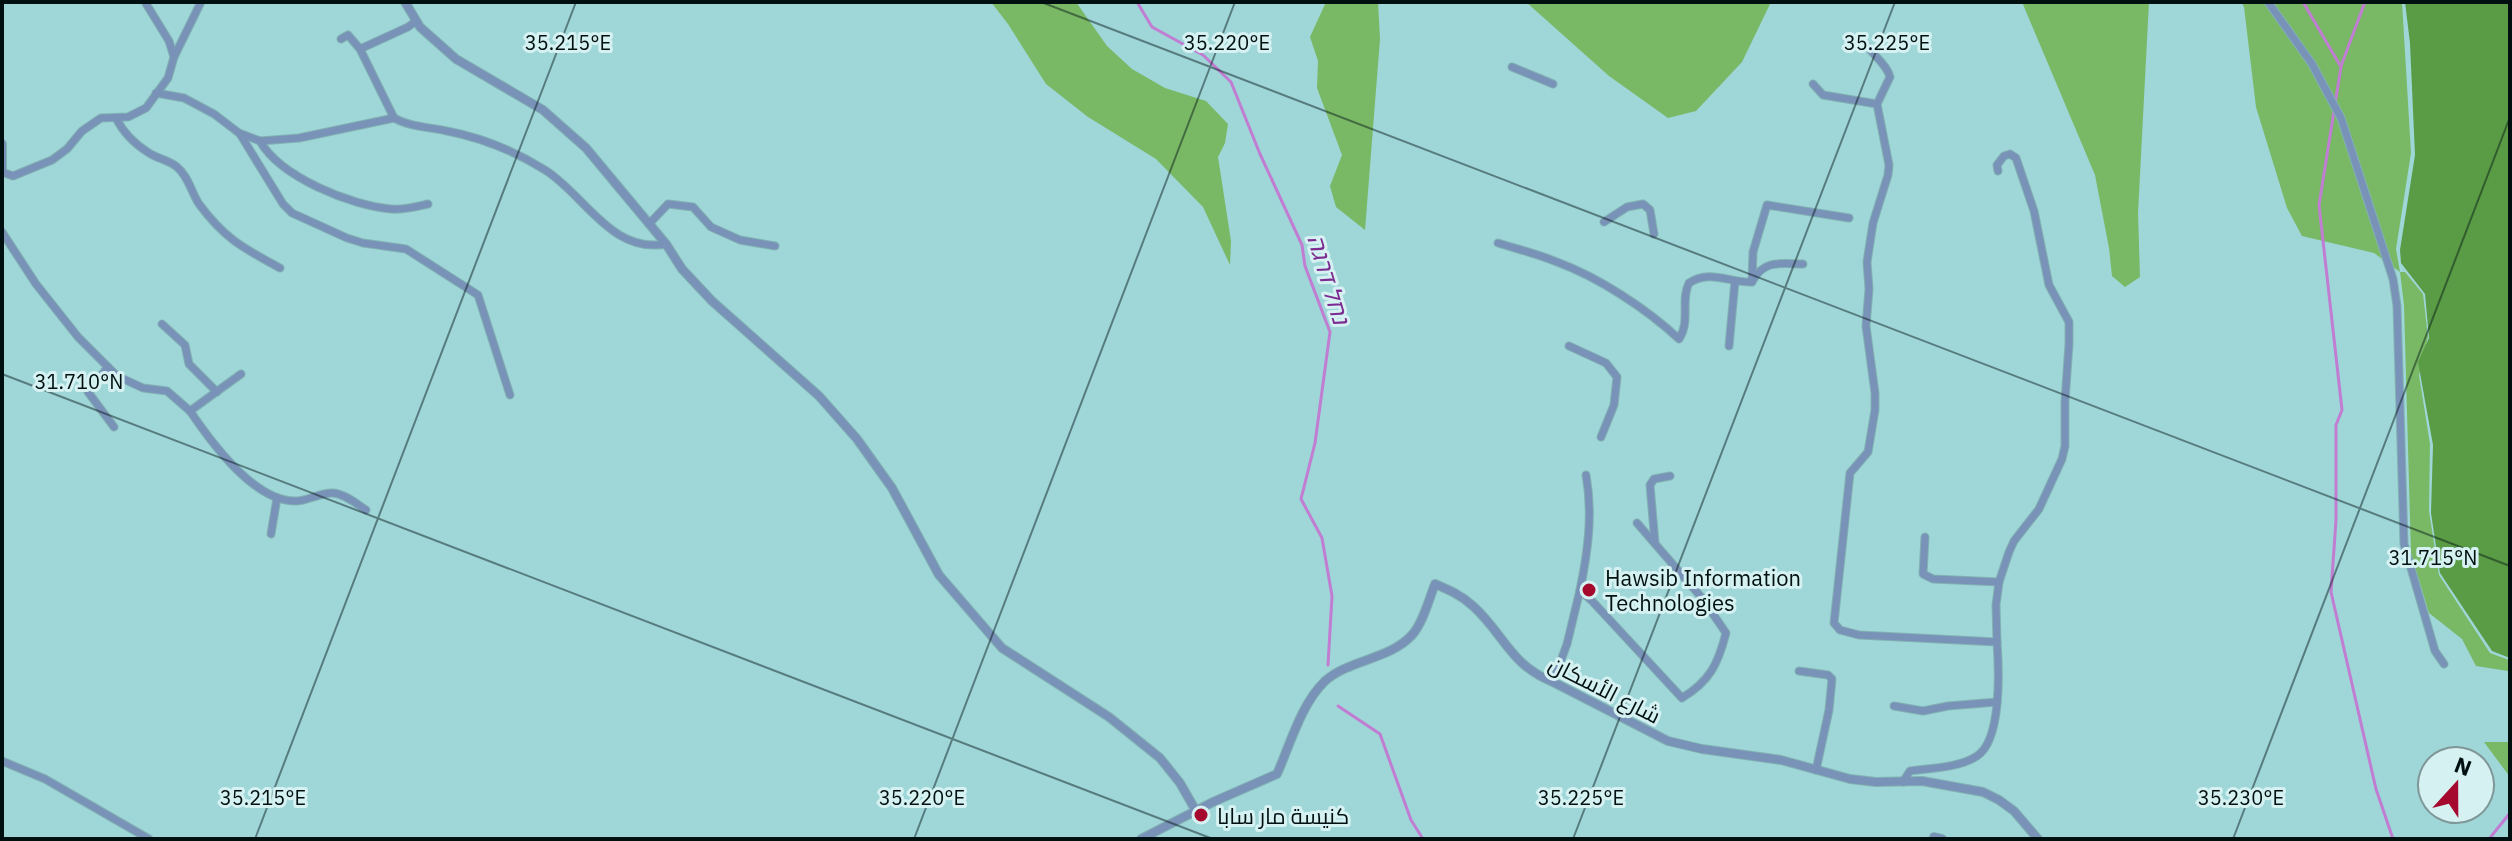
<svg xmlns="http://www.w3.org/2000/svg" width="2512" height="841" font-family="'IBM Plex Sans',Cairo,'Noto Sans Hebrew',sans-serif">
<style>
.green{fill:#79b966}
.forest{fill:#599c45}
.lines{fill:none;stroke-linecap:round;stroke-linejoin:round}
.stream{stroke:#c07dd2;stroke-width:3}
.minor-casing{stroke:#82b2b4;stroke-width:9}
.tertiary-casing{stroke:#82b2b4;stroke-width:10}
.minor{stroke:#7992b7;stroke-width:7}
.tertiary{stroke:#7992b7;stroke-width:8}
.ticks{fill:none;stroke:#001011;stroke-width:2;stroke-opacity:0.45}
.poi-dot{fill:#a5092d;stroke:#d6f1f2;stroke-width:3}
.labels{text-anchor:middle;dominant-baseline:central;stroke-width:6;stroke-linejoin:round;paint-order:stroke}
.poi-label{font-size:22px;fill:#001011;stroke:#d6f1f2;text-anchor:start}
.street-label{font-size:22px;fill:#001011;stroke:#d6f1f2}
.water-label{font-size:24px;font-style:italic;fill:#7c2c90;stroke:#d6f1f2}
.ticks-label{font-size:20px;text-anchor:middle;fill:#001011;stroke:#d6f1f2;stroke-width:6;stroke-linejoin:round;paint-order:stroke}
</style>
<rect width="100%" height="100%" fill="#9fd6d8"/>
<!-- green -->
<g class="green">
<polygon points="991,2 1076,2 1107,46 1132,69 1165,88 1206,101 1228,124 1225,143 1218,157 1231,241 1230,265 1203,207 1156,159 1088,117 1046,84 1008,24"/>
<polygon points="1326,2 1378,2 1380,39 1365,230 1336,207 1330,186 1342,155 1317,88 1318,61 1310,37"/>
<polygon points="1526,2 1771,2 1742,62 1696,111 1668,118 1609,76"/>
<polygon points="2022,2 2149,2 2138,213 2140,277 2125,287 2112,276 2109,248 2095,175"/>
<polygon points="2241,2 2402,2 2411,153 2396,249 2400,272 2405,272 2423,294 2428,337 2419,375 2430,444 2429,511 2439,575 2490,653 2509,660 2508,671 2476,666 2462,639 2429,613 2411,554 2404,305 2400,272 2374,253 2302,236 2287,208 2256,107 2244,7"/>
<polygon points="2484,742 2510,742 2510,777"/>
</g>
<!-- forest -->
<polygon class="forest" points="2405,2 2510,2 2510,658 2492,651 2440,573 2431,513 2433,445 2418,362 2429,338 2425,294 2401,263 2400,250 2415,155 2410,43"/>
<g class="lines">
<!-- stream -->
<g class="stream">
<polyline points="1137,2 1152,27 1203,55 1231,82 1260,154 1302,245 1305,266 1330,332 1315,443 1301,499 1322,538 1332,596 1328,665"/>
<polyline points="2303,2 2341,67 2335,104"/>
<polyline points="2341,66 2365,2"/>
<polyline points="2334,111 2319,205 2342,410 2336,425 2336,520 2331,592 2376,789 2393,839"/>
<polyline points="1338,706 1380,734 1411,820 1423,839"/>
<polyline points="2489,839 2510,813"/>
</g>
<!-- minor casing -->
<g class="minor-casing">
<g id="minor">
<polyline points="145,2 169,41 174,57"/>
<polyline points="2268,2 2312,64 2341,118 2393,279 2397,306 2404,544 2435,651 2444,664"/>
<polyline points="341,39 348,35 360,49 394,118"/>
<path d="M1868 47C1875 57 1887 65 1890 77L1877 104 1889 165 1888 175 1873 223 1867 262 1869 289 1866 326 1875 393V410L1868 452 1850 473 1834 623 1840 630 1859 635 1997 642C1999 669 2002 740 1977 756 1959 768 1931 768 1910 771L1903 782"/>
<polyline points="360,49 408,27 416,21"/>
<polyline points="1512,67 1553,84"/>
<polyline points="1813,84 1823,95 1877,104"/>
<path d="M156 93 184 98 214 114 239 133 260 141 299 138 394 118C410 127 429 127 447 131 483 138 513 150 545 170 585 195 611 254 666 244"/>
<path d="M116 118C123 132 136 145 149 153 158 159 169 160 177 167 189 177 191 192 199 204 225 239 243 248 280 268"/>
<polyline points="240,134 283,204 292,213 347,238 363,243 406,249 478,295 510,395"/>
<path d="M260 141C280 177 352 206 391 209 404 210 415 207 428 204"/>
<polyline points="2,172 13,176 52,160 67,149 82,131 101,118 128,117 146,108 168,78 174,57 201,2"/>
<polyline points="1604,222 1627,207 1643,204 1650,210 1654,234"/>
<polyline points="649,224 668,204 693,207 711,227 740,240 775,246"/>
<polyline points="2,232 36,284 78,337 117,376 143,388 167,391 190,411 241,374"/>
<path d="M1498 243C1517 249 1538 254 1557 262 1598 277 1647 309 1679 339 1691 321 1680 301 1689 283 1710 269 1730 283 1752 282"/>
<path d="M1753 280C1765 259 1782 264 1803 264"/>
<polyline points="1752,282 1753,252 1767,205 1849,218"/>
<polyline points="162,324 185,345 189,364 217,392"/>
<polyline points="1569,346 1606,363 1617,377 1614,405 1601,437"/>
<polyline points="1729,346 1735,281"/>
<polyline points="108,367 88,392 114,427"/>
<path d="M190 411C211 442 254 502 296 501 308 501 321 492 333 493 345 494 357 504 366 510"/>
<polyline points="271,534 277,498"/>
<polyline points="1925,537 1923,574 1933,579 1999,582"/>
<polyline points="1655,543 1650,485 1654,479 1670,476"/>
<path d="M1580 590C1588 551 1593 514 1586 475"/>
<polyline points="1997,642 1996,605 1999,582 2009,552 2014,541 2039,509 2062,459 2065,446 2065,401 2069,344 2069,322 2049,285 2034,211 2016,158 2010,154 2004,156 1997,165 1998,171"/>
<polyline points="1799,671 1828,675 1832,679 1829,710 1816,770"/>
<path d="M1553 682 1567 644 1580 590 1593 602 1682 698C1710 681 1718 664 1726 633L1702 598 1637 523"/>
<polyline points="1894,706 1923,711 1948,706 1997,702"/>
<polyline points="2,761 45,779 149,839"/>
</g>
</g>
<!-- tertiary casing -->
<g class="tertiary-casing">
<g id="tertiary">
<polyline points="405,2 420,27 456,59 543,110 586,148 666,244 682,269 712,301 819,396 857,439 892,488 939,575 1002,648 1109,717 1160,758 1180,783 1196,811"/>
<polyline points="2,144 2,169"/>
<polyline points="1934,837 1942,839"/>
<path d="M1141 839 1213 802 1277 774C1290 745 1301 704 1325 681 1350 659 1389 660 1412 635 1423 623 1429 599 1435 584 1449 590 1461 595 1473 606 1504 634 1510 665 1553 682L1668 741 1702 749 1781 760 1850 779 1876 782 1922 781 1983 792 1999 800 2014 811 2038 839"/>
</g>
</g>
<!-- minor -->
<use href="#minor" class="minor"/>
<!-- tertiary -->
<use href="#tertiary" class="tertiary"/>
</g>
<!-- ticks -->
<path class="ticks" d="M1041 2 2510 566M2 374 1213 839M255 839 576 2M914 839 1235 2M1573 839 1895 2M2233 839 2510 117"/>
<!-- markers -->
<g class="poi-dot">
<circle cx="1589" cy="590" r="8"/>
<circle cx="1201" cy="815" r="8"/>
</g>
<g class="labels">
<!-- poi labels -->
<g class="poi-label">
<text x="1605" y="577">Hawsib Information<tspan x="1605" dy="25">Technologies</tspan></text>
<text x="1217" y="815">كنيسة مار سابا</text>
</g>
<!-- street labels -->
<g class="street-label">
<text transform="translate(1605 689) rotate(27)">شارع الأسكان</text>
</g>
<!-- water labels -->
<g class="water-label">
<text transform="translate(1329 279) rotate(73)">נחל דרגה</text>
</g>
</g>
<g class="ticks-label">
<text x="568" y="50">35.215°E</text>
<text x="1227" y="50">35.220°E</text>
<text x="1887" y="50">35.225°E</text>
<text x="79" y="389">31.710°N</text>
<text x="2433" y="565">31.715°N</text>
<text x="263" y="805">35.215°E</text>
<text x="922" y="805">35.220°E</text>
<text x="1581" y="805">35.225°E</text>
<text x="2241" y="805">35.230°E</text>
</g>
<!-- border -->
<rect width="2512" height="841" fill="none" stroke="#001011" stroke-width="8"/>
<!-- north arrow -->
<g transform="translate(2456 785) rotate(21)"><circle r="38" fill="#d6f1f2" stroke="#809798" stroke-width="2"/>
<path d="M0-6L14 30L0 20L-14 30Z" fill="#a5092d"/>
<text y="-12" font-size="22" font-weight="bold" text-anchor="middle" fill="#001011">N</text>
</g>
</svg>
